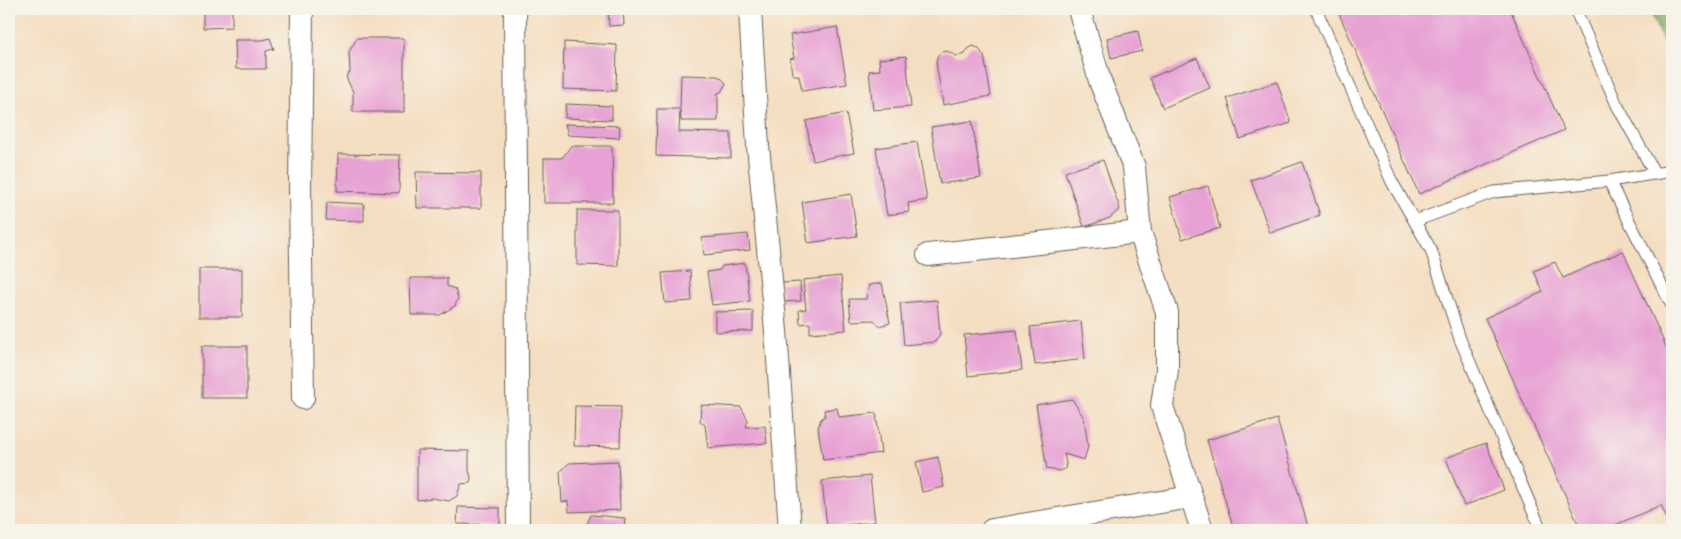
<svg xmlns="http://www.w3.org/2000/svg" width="1681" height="539" font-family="'Balsamiq Sans',sans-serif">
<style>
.forest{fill:url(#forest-crowns);stroke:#506642}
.building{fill:#e7a1d4}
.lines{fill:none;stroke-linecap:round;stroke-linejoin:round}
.service-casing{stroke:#686056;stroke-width:13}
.minor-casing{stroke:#686056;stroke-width:24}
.service{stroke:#fff;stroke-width:11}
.minor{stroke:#fff;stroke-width:22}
</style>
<defs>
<pattern id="forest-crowns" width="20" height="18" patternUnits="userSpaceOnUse" patternTransform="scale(1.25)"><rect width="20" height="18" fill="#84b169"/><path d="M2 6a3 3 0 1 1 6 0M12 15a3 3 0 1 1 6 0" fill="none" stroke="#6b8f56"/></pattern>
</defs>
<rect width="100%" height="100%" fill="#f7f3e8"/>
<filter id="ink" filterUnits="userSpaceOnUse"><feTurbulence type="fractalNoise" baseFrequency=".02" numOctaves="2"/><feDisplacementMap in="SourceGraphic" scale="10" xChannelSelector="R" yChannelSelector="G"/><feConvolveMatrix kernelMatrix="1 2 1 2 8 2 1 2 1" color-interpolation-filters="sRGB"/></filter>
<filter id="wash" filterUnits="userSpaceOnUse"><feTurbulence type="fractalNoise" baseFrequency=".0096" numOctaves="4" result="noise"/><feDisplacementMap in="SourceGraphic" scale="20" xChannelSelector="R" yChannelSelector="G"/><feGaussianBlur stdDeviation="1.12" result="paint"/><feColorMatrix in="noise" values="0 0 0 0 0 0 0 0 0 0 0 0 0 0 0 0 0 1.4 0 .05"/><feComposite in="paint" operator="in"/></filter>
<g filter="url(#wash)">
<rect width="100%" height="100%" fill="#f4dec1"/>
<!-- forest -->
<polygon class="forest" points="1649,9 1672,9 1672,62"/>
<g id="blocks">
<!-- building -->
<g class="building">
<polygon points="203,9 232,9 232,27 203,28"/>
<polygon points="608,9 623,9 624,25 609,26"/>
<polygon points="1337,9 1510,9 1564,130 1419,194"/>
<polygon points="837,27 847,84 802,91 799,76 792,74 790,59 794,58 790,35"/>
<polygon points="1138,31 1142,51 1111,58 1107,38"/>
<polygon points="270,38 274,49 266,51 266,69 236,69 235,40 263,40"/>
<polygon points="357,38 404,38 404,112 353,112 353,92 346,77 350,72 349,52"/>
<polygon points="564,42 617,45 616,91 563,89"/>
<polygon points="973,46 978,48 984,56 991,96 943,105 936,62 938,55 942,52 947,51 956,56 965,54 968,49"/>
<polygon points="906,56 911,107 873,110 869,71 880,70 879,59"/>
<polygon points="1197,58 1210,88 1163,108 1150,78"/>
<polygon points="681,75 716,76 720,77 726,83 721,92 718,93 718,121 681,121 680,110 679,132 731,133 731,158 656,156 657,109 680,109"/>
<polygon points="1277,82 1291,123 1240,139 1227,98"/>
<polygon points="566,104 612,106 612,120 565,118"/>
<polygon points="846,113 854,153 813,161 806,121"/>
<polygon points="972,121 981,178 940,184 931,127"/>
<polygon points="565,124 620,126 619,138 568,135"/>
<polygon points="917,142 927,200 908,203 909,212 887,215 876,148"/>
<polygon points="571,146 612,146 613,203 544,203 544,158 562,158"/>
<polygon points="338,154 400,155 399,193 337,191"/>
<polygon points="1103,160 1120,209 1110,218 1084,227 1065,172"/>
<polygon points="1302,162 1320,215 1270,233 1251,180"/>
<polygon points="416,172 481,173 481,208 417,208"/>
<polygon points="1208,186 1220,228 1182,239 1170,197"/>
<polygon points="851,194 857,236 808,243 802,202"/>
<polygon points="327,202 364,204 364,221 326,220"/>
<polygon points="577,210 618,210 618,266 577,265"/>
<polygon points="748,234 750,250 704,255 702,238"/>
<polygon points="1623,251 1672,360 1672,530 1661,505 1604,530 1581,530 1485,318 1543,292 1534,271 1555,262 1563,278"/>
<polygon points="745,263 750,301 712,305 707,272 720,270 722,266"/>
<rect x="199" y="269" width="43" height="48"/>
<polygon points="690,271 692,301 665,303 662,273"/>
<polygon points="841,276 846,330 810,333 810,323 800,324 799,310 806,309 803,280"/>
<polygon points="410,278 447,278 447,286 455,289 458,298 455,306 440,315 411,315"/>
<polygon points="800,282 801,301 782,302 781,283"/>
<polygon points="882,283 890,323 879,326 874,320 851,321 849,299 866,299 869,285"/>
<polygon points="937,300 940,334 935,342 904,345 900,303"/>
<polygon points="753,311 753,331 715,332 715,312"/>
<polygon points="1081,321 1085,359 1035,365 1030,327"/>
<polygon points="1017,330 1022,370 968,376 964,335"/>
<rect x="202" y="346" width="45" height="52"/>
<polygon points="1072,399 1084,418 1088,447 1084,460 1064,454 1066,463 1065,469 1059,471 1047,469 1036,405"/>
<polygon points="701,405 741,407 748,420 746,427 765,426 767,443 708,448 705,425 700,421"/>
<polygon points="575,406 621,407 620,447 574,446"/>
<polygon points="837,408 839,417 876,413 881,453 823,460 818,428 821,419 825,416 824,410"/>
<polygon points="1277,419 1309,530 1234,530 1207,440"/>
<polygon points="1486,443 1504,490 1464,506 1446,458"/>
<polygon points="417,450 469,451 469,470 471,478 470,483 461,484 457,496 449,501 432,498 417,500"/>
<polygon points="938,457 944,487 922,492 916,462"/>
<polygon points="618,461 620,510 569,512 568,501 562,502 560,472 569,463"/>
<polygon points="870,476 875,522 827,527 822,481"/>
<polygon points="458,507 500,508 500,525 457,524"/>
<polygon points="591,515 625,518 624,530 590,530 587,524"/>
</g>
</g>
</g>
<g filter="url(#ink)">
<use href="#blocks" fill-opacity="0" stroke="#686056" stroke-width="1"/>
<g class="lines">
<!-- service casing -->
<g class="service-casing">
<g id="service">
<polyline points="1316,9 1392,182 1431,250 1460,339 1541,530"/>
<polyline points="1575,9 1617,105 1655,174"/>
<polyline points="1609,181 1672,306"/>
<polyline points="1415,221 1494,192 1609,181 1672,171"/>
</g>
</g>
<!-- minor casing -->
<g class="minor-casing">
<g id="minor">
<polyline points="302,9 300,190 303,398"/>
<polyline points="515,9 518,530"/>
<polyline points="750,9 758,146 776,331 790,530"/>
<polyline points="1079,9 1100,81 1134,167 1140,232 1167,312 1167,370 1162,406 1202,530"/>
<polyline points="928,255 1140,232"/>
<polyline points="992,530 1191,497"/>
</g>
</g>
<!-- service -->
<use href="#service" class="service"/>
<!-- minor -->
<use href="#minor" class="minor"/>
</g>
</g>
<!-- margin -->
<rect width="1681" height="539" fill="none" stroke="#f7f3e8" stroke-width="30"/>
</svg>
